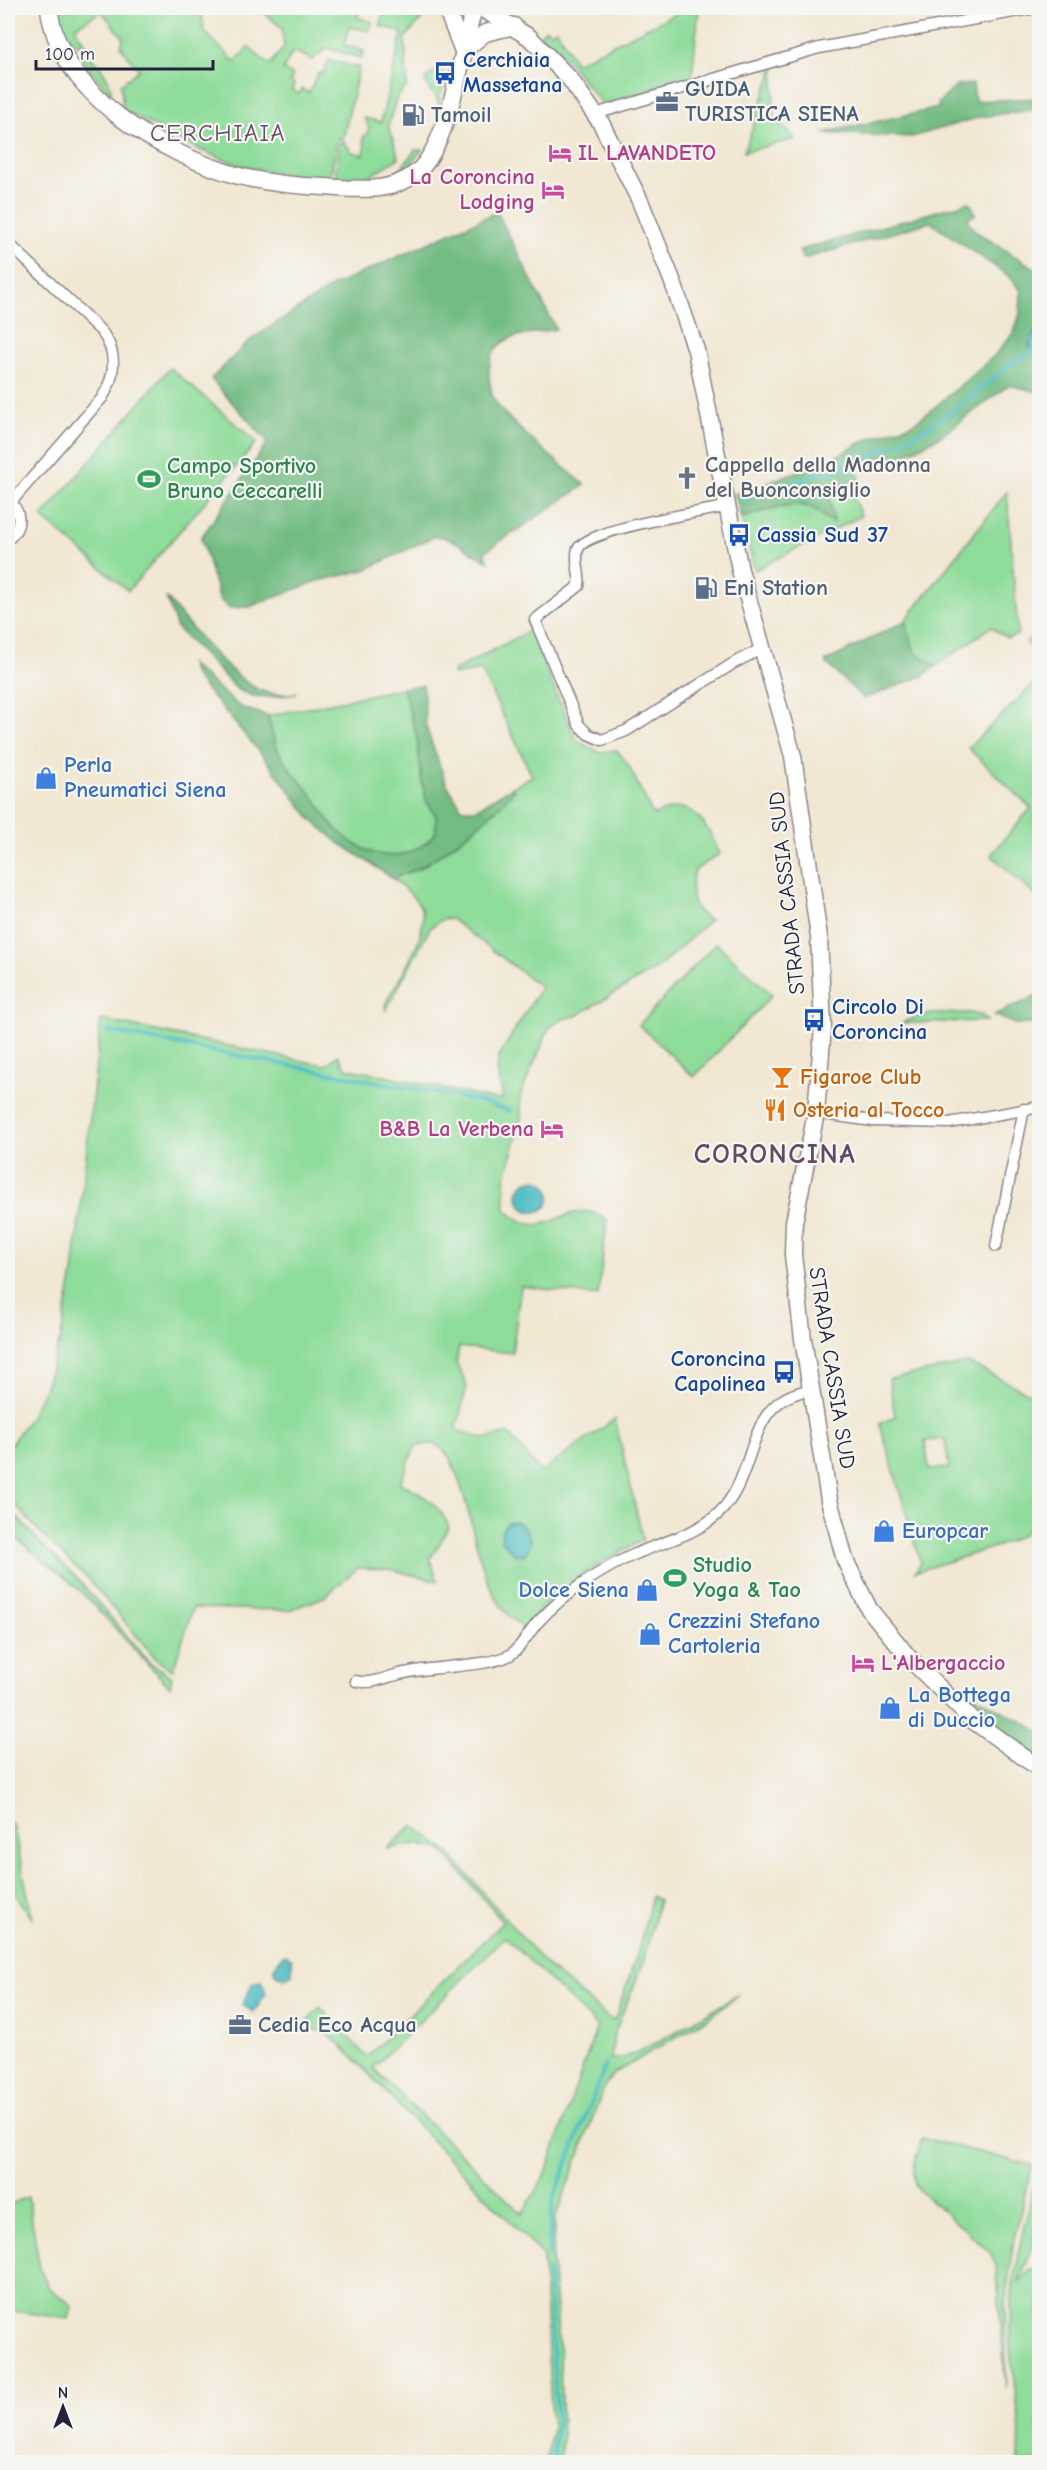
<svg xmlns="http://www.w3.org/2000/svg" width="1047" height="2470" font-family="'Comic Neue',sans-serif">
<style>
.green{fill:#8edc9a;stroke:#587f6a;stroke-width:1.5;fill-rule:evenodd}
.forest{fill:#72bc82;stroke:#4a6f5e;stroke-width:1.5}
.water{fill:#50bec4;stroke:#397080;stroke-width:1.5}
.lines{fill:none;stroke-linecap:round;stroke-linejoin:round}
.stream{stroke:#50bec4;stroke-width:4}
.minor-casing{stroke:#8a8486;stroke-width:13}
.primary-casing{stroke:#8a8486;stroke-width:19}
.minor{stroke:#fff;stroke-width:10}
.primary{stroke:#fff;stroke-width:16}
.labels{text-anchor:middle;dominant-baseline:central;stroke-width:4.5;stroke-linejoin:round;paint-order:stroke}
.transit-label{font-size:22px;font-weight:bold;fill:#164399;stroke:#f6f6f2;text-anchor:start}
.service-label{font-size:22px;font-weight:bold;fill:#4e5e75;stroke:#f6f6f2;text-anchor:start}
.hotel-label{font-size:22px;font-weight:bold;fill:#b23c85;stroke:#f6f6f2;text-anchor:start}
.worship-label{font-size:22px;font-weight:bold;fill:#5b616d;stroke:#f6f6f2;text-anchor:start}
.leisure-label{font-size:22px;font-weight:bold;fill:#27864d;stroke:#f6f6f2;text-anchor:start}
.shop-label{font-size:22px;font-weight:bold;fill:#366cbe;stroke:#f6f6f2;text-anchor:start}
.street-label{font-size:22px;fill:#22223b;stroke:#f6f6f2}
.food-label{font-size:22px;font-weight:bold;fill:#c56008;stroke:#f6f6f2;text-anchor:start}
.neighbourhood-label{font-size:24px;letter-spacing:1.5px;fill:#644b65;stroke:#f6f6f2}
.district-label{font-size:28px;font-weight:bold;letter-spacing:1.5px;fill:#644b65;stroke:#f6f6f2}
</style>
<rect width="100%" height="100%" fill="#f6f6f2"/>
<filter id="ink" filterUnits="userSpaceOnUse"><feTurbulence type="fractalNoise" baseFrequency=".0167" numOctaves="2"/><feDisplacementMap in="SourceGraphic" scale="12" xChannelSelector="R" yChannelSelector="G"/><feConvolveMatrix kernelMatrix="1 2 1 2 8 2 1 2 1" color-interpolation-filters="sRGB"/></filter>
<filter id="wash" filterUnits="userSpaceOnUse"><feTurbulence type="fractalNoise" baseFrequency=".008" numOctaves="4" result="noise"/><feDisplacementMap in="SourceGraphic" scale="24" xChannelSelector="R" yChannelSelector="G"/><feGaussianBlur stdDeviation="1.35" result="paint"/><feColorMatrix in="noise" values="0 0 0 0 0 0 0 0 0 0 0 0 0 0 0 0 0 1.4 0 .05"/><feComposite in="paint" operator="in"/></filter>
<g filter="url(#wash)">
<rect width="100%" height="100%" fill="#f1e7d2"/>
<!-- green -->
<g class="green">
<path d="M58 8H209L202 16 204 31 235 62 248 47 270 65 284 47 282 28 258 8H361L357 17 372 22 370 31 349 27 344 45 364 51 361 58 327 48 312 60 293 51 283 70 293 75 290 82 294 84 292 90 299 94 302 89 309 93 318 73 322 74 329 60 359 68 343 139 338 138 330 177C245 177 200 152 128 112L123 108 121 84 139 70 121 47 123 37 101 11 75 27 84 43V46C66 45 57 24 58 8Z"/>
<polygon points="385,8 432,8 405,38 407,86 397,97 388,125 399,158 365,179 335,178 340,142 344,142 352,152 364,155 365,147 363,137 368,134 369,127 364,118 381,122 402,32 380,26"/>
<polygon points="687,8 699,8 692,76 617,101 601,103 565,58 540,35 546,29 551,32 556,29 576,63"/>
<polygon points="922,8 993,8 926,20"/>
<path d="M84 55C97 57 113 83 111 95L81 59Z"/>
<polygon points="775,64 773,116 795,139 744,152"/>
<polygon points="434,72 442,72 445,77 439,105 435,93 431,92 425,80"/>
<polygon points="415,150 422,150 410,165 397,174"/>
<polygon points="170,368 257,442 128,591 42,517"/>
<path d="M847 482 861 516 755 570 741 518C762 513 790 500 810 507 820 511 824 519 834 522L828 490Z"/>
<polygon points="1007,492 1018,635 1007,638 991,627 936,666 915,652 905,621"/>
<polygon points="1039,629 1039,658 1026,642"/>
<path d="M529 631 577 741 599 752 617 750 629 766 653 815C660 813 669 809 676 808 699 806 713 837 720 854L695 870C689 890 689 909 710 920L659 967 576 1016 562 1019 549 1028 520 1096 521 1119 505 1180V1209C549 1252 565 1190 607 1220L598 1296 521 1286 512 1353 459 1347 456 1363 467 1386 456 1430 485 1439 508 1433 541 1472 615 1419 643 1540C598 1563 557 1587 525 1628 477 1602 477 1522 457 1476 453 1466 450 1455 441 1448 433 1441 425 1444 415 1447L400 1483C419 1491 444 1508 449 1528L430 1559 438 1581 388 1569 358 1568 324 1597 289 1610 193 1608 173 1670 158 1661 87 1578 49 1542 8 1497V1448L30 1417 44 1390 61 1337 73 1274 101 1020 313 1063 326 1065 338 1055 346 1068 497 1100 503 1099 497 1069 499 1056 541 987 451 919H443L430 928 386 1010 385 1004C397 981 433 931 420 906 414 895 403 888 394 879 404 872 413 872 423 866 456 845 487 820 514 791L511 788 532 776 481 670 454 675 453 671Z"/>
<polygon points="1039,679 1040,893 1037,897 991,855 1031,808 968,748"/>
<path d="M403 688 417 738 422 783 427 802 436 816V832C407 868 367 860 336 829 327 820 322 809 315 799 288 765 277 762 268 716Z"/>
<polygon points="716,943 772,995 694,1077 639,1025"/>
<path d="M970 1013 983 1016 987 1021 903 1023C921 1011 949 1014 970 1013Z"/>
<path d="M968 1363 1039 1398V1516L1023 1535 998 1546 915 1572 921 1563 880 1424 895 1416 889 1379ZM945 1439 949 1468 929 1470 925 1441Z"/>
<path d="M8 1507 44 1547 76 1577 149 1662 172 1677 170 1687C137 1655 110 1620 78 1589 55 1567 28 1552 8 1529Z"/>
<polygon points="8,1822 13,1824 33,1920 8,1883"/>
<path d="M413 1825 448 1852 545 1964 610 2019 614 2020 616 2016 638 1952 652 1896 659 1900 643 1963 614 2034 611 2059C629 2064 717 2006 740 1994L707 2019 613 2074 604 2087 555 2219 552 2259 560 2360 562 2443 558 2462H546L552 2429 543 2256 340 2044C327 2034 318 2026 301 2029L320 2007 367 2057 503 1922 441 1849 415 1844 387 1849ZM505 1937 597 2026 545 2176 522 2214 373 2068Z"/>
<path d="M922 2138 1032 2165 1014 2239 1005 2303 1006 2389 996 2265 989 2251 916 2187C909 2172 918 2154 922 2138Z"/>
<path d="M1039 2167C1041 2212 1038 2242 1018 2282L1031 2270 1039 2269V2462H1018C1024 2422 1012 2384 1010 2344 1008 2283 1024 2224 1039 2167Z"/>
<polygon points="28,2197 40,2269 48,2287 72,2305 69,2319 8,2310 8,2205"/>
</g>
<!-- forest -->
<g class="forest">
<polygon points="973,84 975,101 1039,98 1039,109 980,117 912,137 823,133 939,108 938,103 958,85"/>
<path d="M970 202 976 214 967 219 975 231 1039 271V325L1036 330 1031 350 1039 351V392L1009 385 941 436 902 456 856 469 860 479 828 490 834 523C824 519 820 511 811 507 790 500 762 513 741 518L735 494 830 460 868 439 912 424 935 407 994 356 1014 332 1020 314 1021 291 1010 277 930 222 803 259 799 250Z"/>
<path d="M497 212 556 329C539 333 516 333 502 343 486 354 487 382 494 399 501 417 566 469 585 485L484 552 489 561C470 555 453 533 433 537L365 570 318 581 249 607 229 608 220 600 201 538 268 442 211 379 249 341 333 286Z"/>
<path d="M166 597C189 625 227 674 259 690 271 695 284 694 297 694L271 697 253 696 238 690 177 628Z"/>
<polygon points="905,621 915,652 936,666 922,676 864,699 825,662"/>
<path d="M190 664 240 707 268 716C277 762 288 765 315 799 322 809 327 820 336 829 367 859 407 868 436 832V816L427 802 422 783 417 738 403 688 423 685 426 727 446 783 462 809H476L511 788 514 791C487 820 456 844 423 866 413 872 404 872 394 879L339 843 311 819 263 756 194 675Z"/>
<polygon points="1039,995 1039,1024 1015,1024 994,1015"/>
<polygon points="932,1672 1039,1731 1039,1760 996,1728"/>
</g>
<!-- water -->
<g class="water">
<polygon points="1039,325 1039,351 1031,350 1029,344"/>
<circle cx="534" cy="1196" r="16"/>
<path d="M516 1522C529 1528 535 1542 525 1554L516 1555 501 1540 502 1530 507 1523Z"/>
<polygon points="283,1955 287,1955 292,1959 292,1976 284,1979 275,1974 274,1968"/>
<polygon points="261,1981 266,1993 254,2012 242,2005 253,1983"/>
</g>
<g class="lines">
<!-- stream -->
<g class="stream">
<path d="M743 500C800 480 863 463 916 434 961 410 996 371 1040 345"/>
<polyline points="1036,919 1040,922"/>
<polyline points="107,1031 479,1101 510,1111"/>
<polyline points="548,2256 553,2200 606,2064"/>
<polyline points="548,2270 557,2420 553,2462"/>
</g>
</g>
</g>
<g filter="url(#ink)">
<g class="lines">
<!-- minor casing -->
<g class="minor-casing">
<g id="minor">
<polyline points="595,114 819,48 1035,8"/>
<path d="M8 243 100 330C118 351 116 376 102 398L11 502"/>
<path d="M8 500C22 511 22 528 8 539"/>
<path d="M726 507C703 511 585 530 578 549 574 561 581 574 579 586L535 620 579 725 588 734 602 740 626 731 734 663 761 649"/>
<polyline points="816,1113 873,1121 949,1123 1040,1107"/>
<polyline points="996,1246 1024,1109"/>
<path d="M356 1681C371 1685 386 1677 400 1674 429 1666 486 1667 508 1656 520 1650 529 1632 538 1622 551 1608 566 1595 582 1584 600 1572 618 1561 638 1553 665 1541 697 1534 719 1513 761 1472 742 1399 811 1390"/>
</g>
</g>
<!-- primary casing -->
<g class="primary-casing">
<g id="primary">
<path d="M49 8C59 95 162 154 239 176 267 183 296 186 325 187 356 189 390 194 416 173 450 145 462 50 474 8"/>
<polyline points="446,8 463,51"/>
<polyline points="481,8 529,37 570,79 601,123 640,201 672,280 696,350 740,570 793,756 819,937 823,1027 816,1113 794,1222 793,1255 803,1339 829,1500 845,1560 869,1609 910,1659 971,1719 1040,1769"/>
<polyline points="463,51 485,33 514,26"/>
</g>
</g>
<!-- minor -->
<use href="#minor" class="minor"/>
<!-- primary -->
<use href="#primary" class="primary"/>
</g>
</g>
<!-- icons -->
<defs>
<g id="bus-bare" transform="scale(1.8)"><path d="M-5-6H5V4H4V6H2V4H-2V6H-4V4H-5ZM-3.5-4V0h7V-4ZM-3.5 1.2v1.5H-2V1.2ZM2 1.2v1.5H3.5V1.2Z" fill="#1a4fb4" stroke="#f6f6f2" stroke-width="2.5" paint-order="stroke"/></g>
<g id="office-bare" transform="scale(1.8)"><path d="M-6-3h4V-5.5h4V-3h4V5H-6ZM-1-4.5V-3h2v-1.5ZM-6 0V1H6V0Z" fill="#5c6f8a" stroke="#f6f6f2" stroke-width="2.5" paint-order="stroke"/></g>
<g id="fuel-bare" transform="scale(1.8)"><path d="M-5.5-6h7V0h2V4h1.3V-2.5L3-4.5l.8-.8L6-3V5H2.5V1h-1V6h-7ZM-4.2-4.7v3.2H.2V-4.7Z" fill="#5c6f8a" stroke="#f6f6f2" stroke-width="2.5" paint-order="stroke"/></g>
<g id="hotel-bare" transform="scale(1.8)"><path d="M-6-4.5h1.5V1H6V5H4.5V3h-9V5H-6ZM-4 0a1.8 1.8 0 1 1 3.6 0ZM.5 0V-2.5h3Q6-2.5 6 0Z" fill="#d1479c" stroke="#f6f6f2" stroke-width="2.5" paint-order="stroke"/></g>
<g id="church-bare" transform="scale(1.8)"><path d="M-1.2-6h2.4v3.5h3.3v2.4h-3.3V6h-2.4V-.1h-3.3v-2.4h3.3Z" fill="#6b7280" stroke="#f6f6f2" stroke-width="2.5" paint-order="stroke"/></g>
<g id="stadium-bare" transform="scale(1.8)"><path d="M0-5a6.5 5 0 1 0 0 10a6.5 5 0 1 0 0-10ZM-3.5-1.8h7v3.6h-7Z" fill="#2e9e5b" stroke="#f6f6f2" stroke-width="2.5" paint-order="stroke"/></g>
<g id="shop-bare" transform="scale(1.8)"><path d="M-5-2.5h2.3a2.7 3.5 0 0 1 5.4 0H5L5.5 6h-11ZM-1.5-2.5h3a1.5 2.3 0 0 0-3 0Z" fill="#3f7fe0" stroke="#f6f6f2" stroke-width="2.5" paint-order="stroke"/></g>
<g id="bar-bare" transform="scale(1.8)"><path d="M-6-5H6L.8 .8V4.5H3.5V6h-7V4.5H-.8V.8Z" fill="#e8710a" stroke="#f6f6f2" stroke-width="2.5" paint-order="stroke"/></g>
<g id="restaurant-bare" transform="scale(1.8)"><path d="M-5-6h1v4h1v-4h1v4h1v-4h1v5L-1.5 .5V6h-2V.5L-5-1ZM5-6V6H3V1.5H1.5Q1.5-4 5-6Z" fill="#e8710a" stroke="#f6f6f2" stroke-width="2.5" paint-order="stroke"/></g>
</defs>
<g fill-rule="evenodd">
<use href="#bus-bare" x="445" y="73"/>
<use href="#office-bare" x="667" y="102"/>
<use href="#fuel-bare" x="413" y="115"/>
<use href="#hotel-bare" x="560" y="153"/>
<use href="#hotel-bare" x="553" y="190"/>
<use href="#church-bare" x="687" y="478"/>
<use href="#stadium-bare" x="149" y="479"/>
<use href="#bus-bare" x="739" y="535"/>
<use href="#fuel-bare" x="706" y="588"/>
<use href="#shop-bare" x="46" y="778"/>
<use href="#bus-bare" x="814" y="1020"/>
<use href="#bar-bare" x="782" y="1077"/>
<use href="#restaurant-bare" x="775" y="1110"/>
<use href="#hotel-bare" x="552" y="1129"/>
<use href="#bus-bare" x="784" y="1372"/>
<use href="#shop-bare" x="884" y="1531"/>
<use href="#stadium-bare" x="675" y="1578"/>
<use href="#shop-bare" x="647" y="1590"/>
<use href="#shop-bare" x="650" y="1634"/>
<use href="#hotel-bare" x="863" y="1663"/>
<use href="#shop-bare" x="890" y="1708"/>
<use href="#office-bare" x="240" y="2025"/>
</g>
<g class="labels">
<!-- transit labels -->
<g class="transit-label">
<text x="463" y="60">Cerchiaia<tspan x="463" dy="25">Massetana</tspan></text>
<text x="757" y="535">Cassia Sud 37</text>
<text x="832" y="1007">Circolo Di<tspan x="832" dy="25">Coroncina</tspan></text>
<text x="766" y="1359" text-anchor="end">Coroncina<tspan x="766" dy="25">Capolinea</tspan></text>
</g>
<!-- service labels -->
<g class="service-label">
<text x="685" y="89">GUIDA<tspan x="685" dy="25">TURISTICA SIENA</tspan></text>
<text x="431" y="115">Tamoil</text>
<text x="724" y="588">Eni Station</text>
<text x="258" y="2025">Cedia Eco Acqua</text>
</g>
<!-- hotel labels -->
<g class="hotel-label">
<text x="578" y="153">IL LAVANDETO</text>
<text x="535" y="177" text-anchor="end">La Coroncina<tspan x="535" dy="25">Lodging</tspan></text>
<text x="534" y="1129" text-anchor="end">B&amp;B La Verbena</text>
<text x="881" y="1663">L'Albergaccio</text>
</g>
<!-- worship labels -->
<g class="worship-label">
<text x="705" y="465">Cappella della Madonna<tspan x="705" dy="25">del Buonconsiglio</tspan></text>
</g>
<!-- leisure labels -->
<g class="leisure-label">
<text x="167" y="466">Campo Sportivo<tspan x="167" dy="25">Bruno Ceccarelli</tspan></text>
<text x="693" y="1565">Studio<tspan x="693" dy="25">Yoga &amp; Tao</tspan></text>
</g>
<!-- shop labels -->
<g class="shop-label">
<text x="64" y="765">Perla<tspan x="64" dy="25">Pneumatici Siena</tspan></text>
<text x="902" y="1531">Europcar</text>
<text x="629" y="1590" text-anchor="end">Dolce Siena</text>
<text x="668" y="1621">Crezzini Stefano<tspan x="668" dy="25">Cartoleria</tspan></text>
<text x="908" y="1695">La Bottega<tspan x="908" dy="25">di Duccio</tspan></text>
</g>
<!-- street labels -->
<g class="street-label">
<text transform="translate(787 893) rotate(-96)">STRADA CASSIA SUD</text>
<text transform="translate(832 1368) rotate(81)">STRADA CASSIA SUD</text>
</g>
<!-- food labels -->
<g class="food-label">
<text x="800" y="1077">Figaroe Club</text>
<text x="793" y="1110">Osteria al Tocco</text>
</g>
<!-- neighbourhood labels -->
<g class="neighbourhood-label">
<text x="218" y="133">CERCHIAIA</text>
</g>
<!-- district labels -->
<g class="district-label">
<text x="775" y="1154">CORONCINA</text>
</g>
</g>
<!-- margin -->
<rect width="1047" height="2470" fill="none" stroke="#f6f6f2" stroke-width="30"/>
<!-- north arrow -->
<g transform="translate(63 2407)" stroke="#f6f6f2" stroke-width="4.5" paint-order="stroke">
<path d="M0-4.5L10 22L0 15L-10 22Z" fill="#22223b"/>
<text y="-9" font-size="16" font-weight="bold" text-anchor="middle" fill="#22223b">N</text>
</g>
<!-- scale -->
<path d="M36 60v9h177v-9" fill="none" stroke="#22223b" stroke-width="3"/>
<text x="45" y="60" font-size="18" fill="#22223b" stroke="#f6f6f2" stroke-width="4.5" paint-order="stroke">100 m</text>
</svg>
